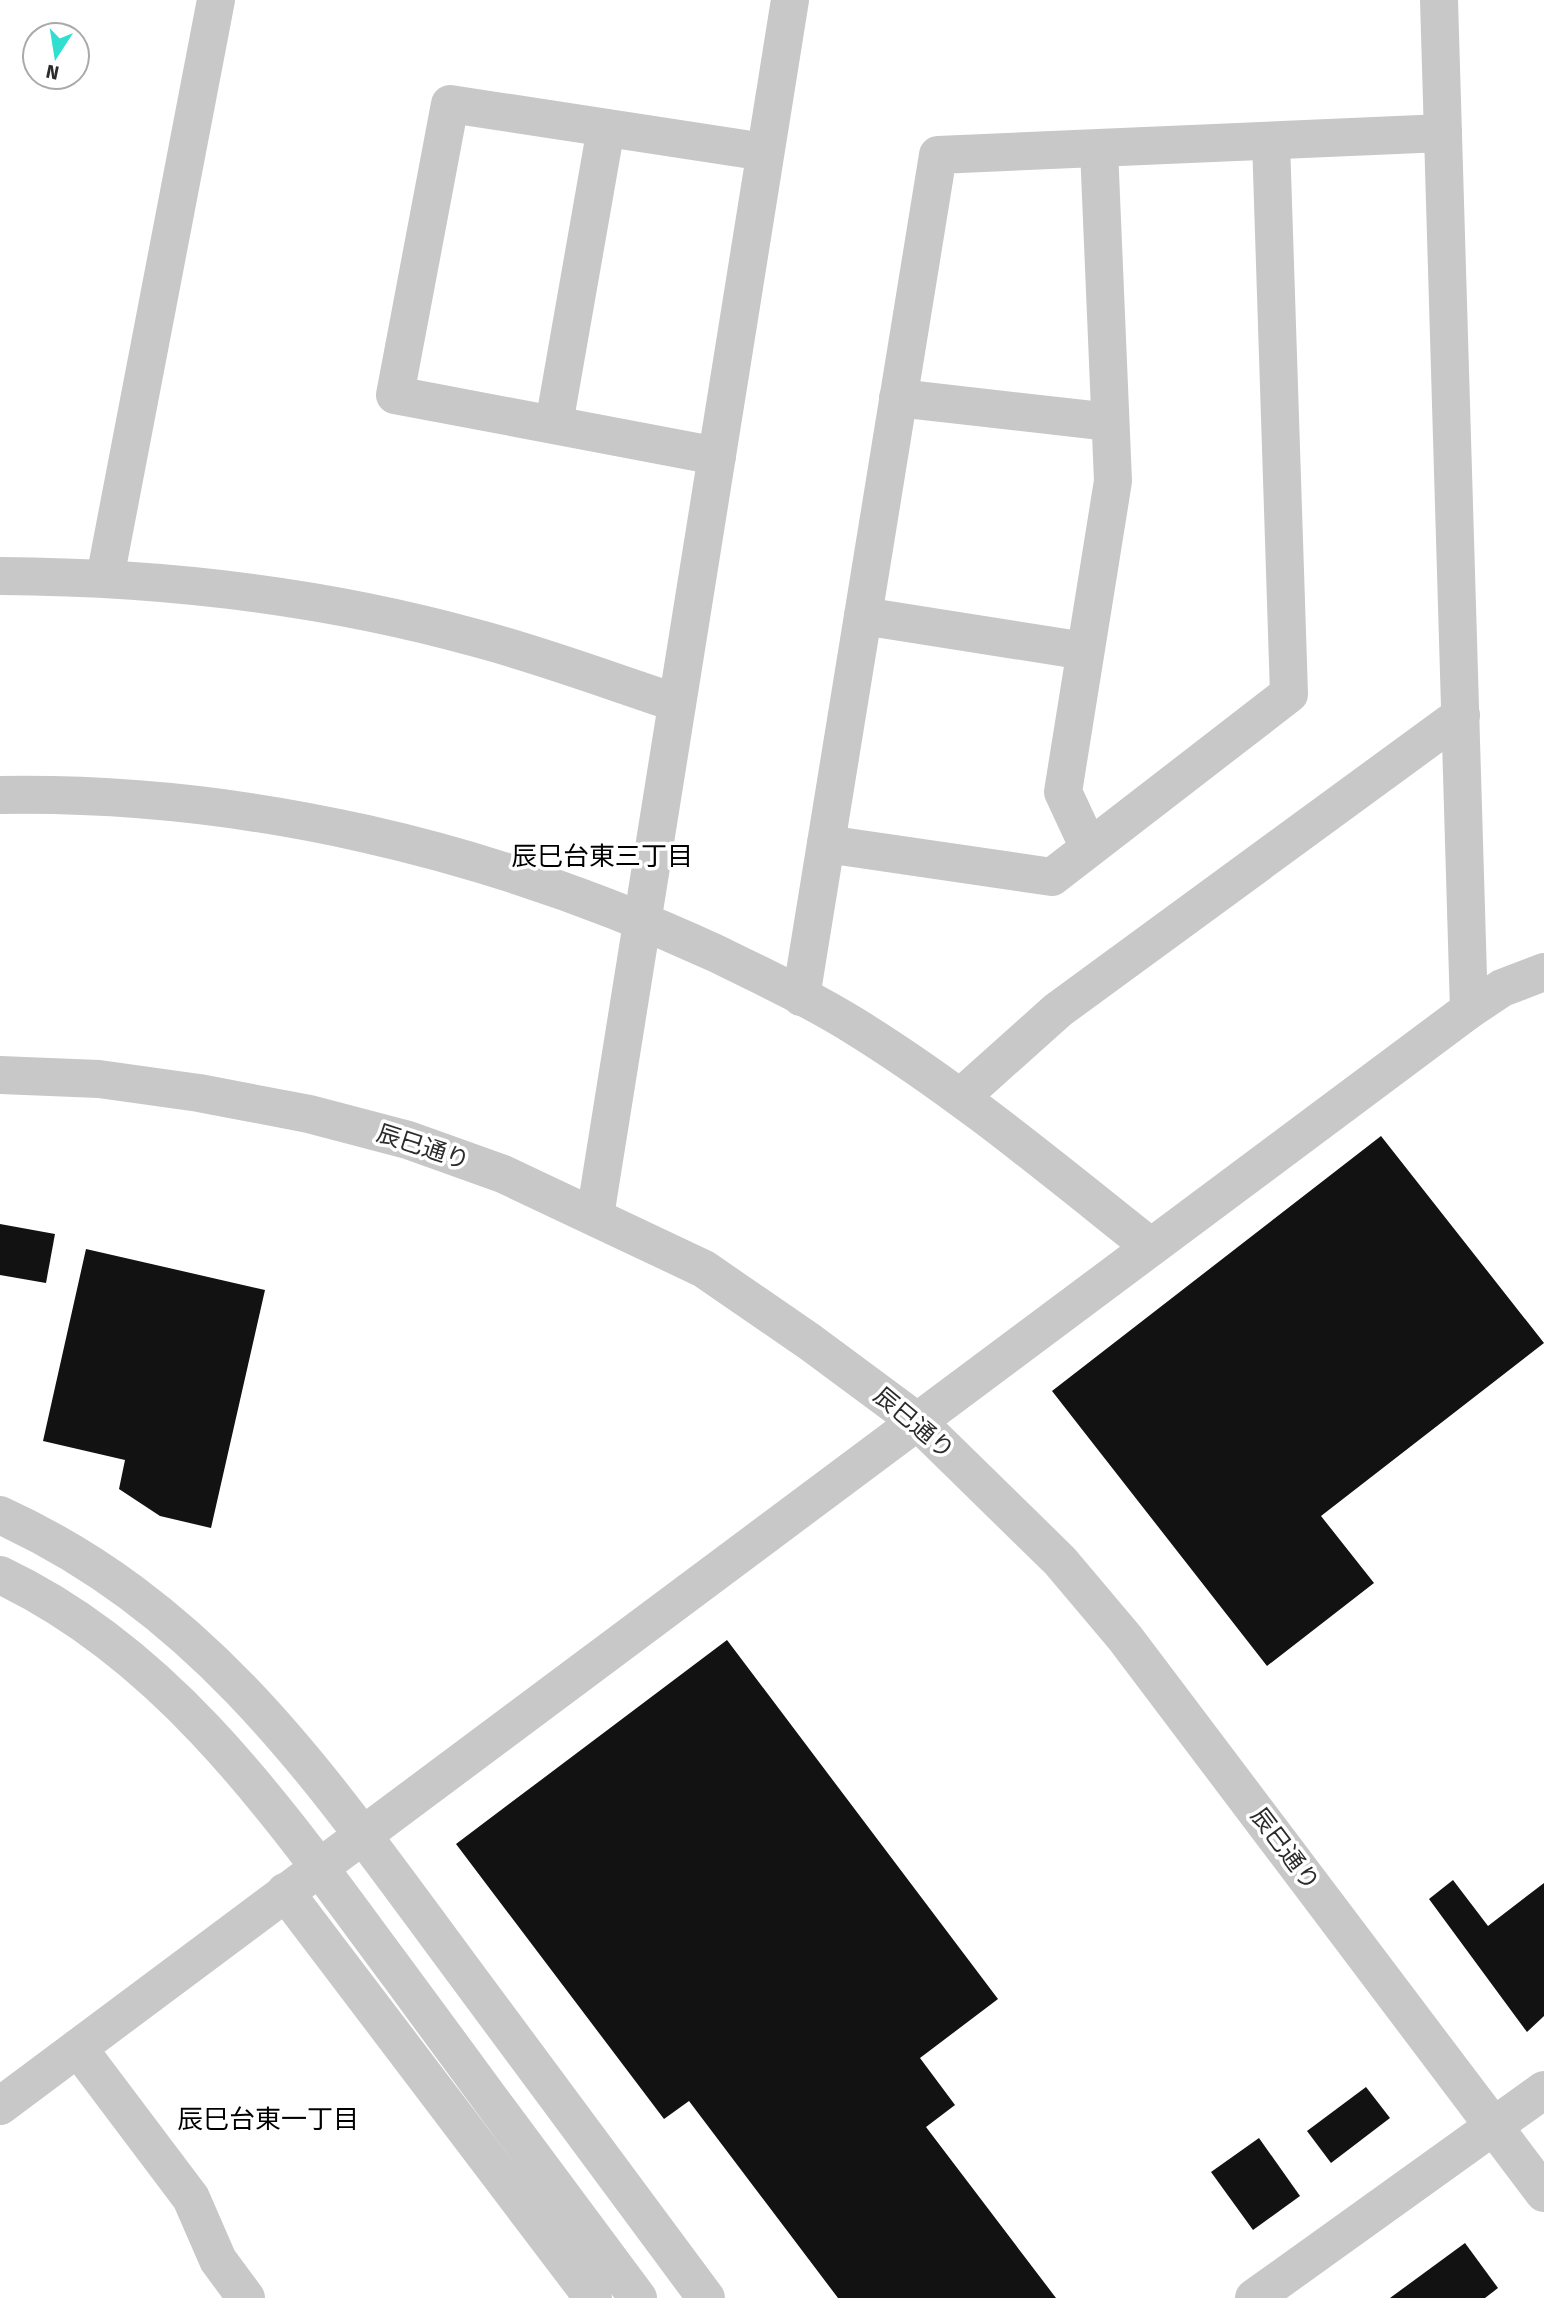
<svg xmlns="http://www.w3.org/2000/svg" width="1544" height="2298" font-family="'Fira Sans','Noto Sans JP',sans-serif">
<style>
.building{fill:#121212}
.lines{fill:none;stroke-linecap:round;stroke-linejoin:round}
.minor{stroke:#c8c8c8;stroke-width:38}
.labels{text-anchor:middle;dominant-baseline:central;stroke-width:7;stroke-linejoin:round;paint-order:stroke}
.street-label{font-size:24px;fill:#2b2b2b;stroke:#fff}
.neighbourhood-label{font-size:26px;fill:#000;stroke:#fff}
</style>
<rect width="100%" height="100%" fill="#fff"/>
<!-- building -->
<g class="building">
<polygon points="1381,1136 1544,1343 1321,1516 1374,1583 1267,1666 1052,1391"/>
<polygon points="0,1224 55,1234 46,1283 0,1275"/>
<polygon points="86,1249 265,1290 211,1528 160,1516 119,1489 125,1460 43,1441"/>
<polygon points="727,1640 998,1999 920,2058 955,2105 926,2127 1056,2298 838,2298 689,2101 664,2119 456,1844"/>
<polygon points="1453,1880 1488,1926 1544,1883 1544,2016 1527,2032 1429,1899"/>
<polygon points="1366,2087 1390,2118 1331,2163 1307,2131"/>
<polygon points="1259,2138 1300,2196 1253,2230 1211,2172"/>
<polygon points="1465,2243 1498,2288 1485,2298 1390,2298"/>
</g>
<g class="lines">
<!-- minor -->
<g class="minor">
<polyline points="1439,0 1469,1010"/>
<polyline points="898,398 1110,422"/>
<polyline points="554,424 606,128"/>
<polyline points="717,456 395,395 450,104 765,152"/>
<path d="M0 576C161 577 321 595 476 638 544 656 610 681 677 703"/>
<polyline points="105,578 216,0"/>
<polyline points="863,616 1085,651"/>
<path d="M0 795C246 791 492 850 715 953 762 976 811 999 856 1027 961 1092 1055 1171 1151 1247"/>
<polyline points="826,844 1052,877 1289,694 1271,141"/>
<polyline points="1089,848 1063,792 1113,481 1099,149"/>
<polyline points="801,997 938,155 1443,133"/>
<polyline points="0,1075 99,1079 199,1093 309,1114 408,1140 503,1174 704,1269 810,1342 918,1422 1060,1561 1125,1638 1544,2193"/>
<polyline points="962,1096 1058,1010 1461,715"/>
<polyline points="595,1216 790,0"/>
<path d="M0 1515C208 1610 323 1781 454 1958 538 2072 622 2185 706 2298"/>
<path d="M0 1575C176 1658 287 1825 399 1975 478 2083 558 2191 638 2298"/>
<polyline points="285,1892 593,2298"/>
<polyline points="78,2048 191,2198 218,2260 246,2298"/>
<polyline points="0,2106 1469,1010 1502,988 1544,972"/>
<polyline points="1254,2298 1544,2090"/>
</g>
</g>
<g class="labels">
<!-- street labels -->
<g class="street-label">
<text transform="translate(423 1147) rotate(18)">辰巳通り</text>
<text transform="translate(914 1423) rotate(40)">辰巳通り</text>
<text transform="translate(1285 1849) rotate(53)">辰巳通り</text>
</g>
<!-- neighbourhood labels -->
<g class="neighbourhood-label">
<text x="602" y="856">辰巳台東三丁目</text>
<text x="268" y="2119">辰巳台東一丁目</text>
</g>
</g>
<!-- north arrow -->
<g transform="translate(56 56) rotate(192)"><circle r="33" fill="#ffffff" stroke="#aaaaaa" stroke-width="2"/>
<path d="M0-5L12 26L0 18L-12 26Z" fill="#2fe0d0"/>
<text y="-10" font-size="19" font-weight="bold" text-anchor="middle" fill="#2b2b2b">N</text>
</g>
</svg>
